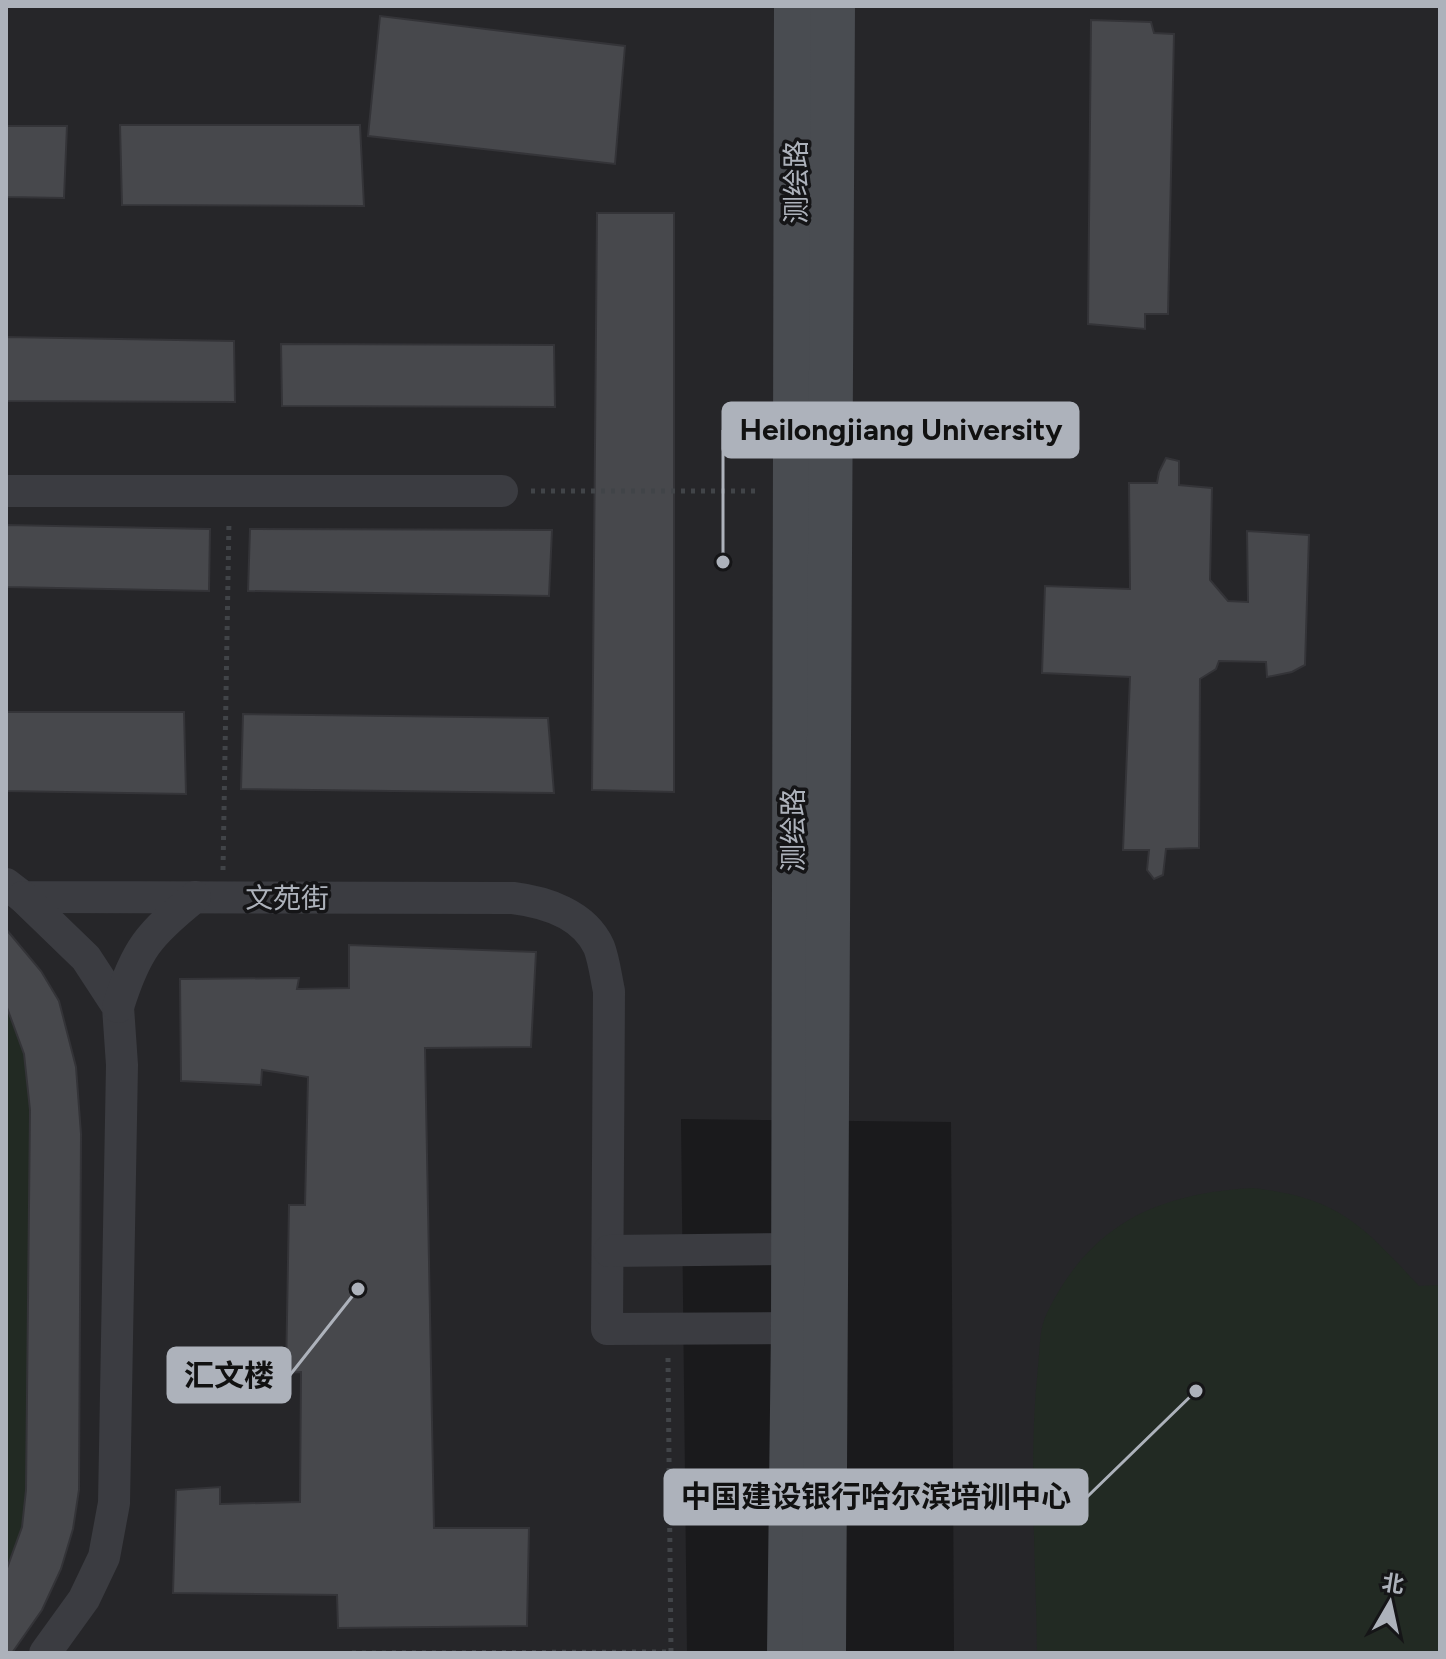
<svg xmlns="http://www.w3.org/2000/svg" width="1446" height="1659" font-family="Figtree,'Noto Sans SC',sans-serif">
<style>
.built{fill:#262629}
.green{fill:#222a23}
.building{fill:#47484c;stroke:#343438;stroke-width:2}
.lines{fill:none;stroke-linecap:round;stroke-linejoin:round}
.path{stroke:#414448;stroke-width:5;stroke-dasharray:4 6;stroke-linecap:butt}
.street{stroke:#3b3c41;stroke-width:32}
.secondary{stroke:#494c51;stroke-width:44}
.labels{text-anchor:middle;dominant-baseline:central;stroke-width:7;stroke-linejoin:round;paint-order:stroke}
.street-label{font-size:28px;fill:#adb2bb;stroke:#151517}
.leader{fill:none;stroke:#adb2bb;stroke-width:3}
.callout-dot{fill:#adb2bb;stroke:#151517;stroke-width:3}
.callout{fill:#adb2bb;stroke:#adb2bb;stroke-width:3}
.callout-label{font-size:30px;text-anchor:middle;font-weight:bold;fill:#111}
</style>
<rect width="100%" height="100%" fill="#1a1a1c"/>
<!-- built -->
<polygon class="built" points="6,6 1440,6 1440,1653 954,1653 951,1122 681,1119 687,1653 6,1653"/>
<!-- green -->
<g class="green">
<polygon points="6,1005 24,1054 30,1110 26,1490 22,1527 6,1571"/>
<path d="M1253 1188C1339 1198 1362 1225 1419 1286L1440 1285V1653H1037C1036 1558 1028 1461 1038 1367 1040 1350 1039 1328 1047 1313 1090 1224 1158 1193 1253 1188Z"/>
</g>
<!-- building -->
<g class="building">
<polygon points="380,16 625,46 615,164 368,136"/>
<polygon points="1091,20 1151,22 1154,33 1174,34 1168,314 1145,314 1145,329 1088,324"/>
<polygon points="120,125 360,125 364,206 122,205"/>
<polygon points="6,126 67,126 64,198 6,197"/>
<polygon points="597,213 674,213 674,792 592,790"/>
<polygon points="6,337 234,341 235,402 6,401"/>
<polygon points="281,344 554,345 555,407 282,406"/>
<polygon points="1166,458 1179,461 1179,485 1212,488 1210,580 1228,601 1248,602 1247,531 1309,535 1305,665 1292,672 1267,677 1266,662 1219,661 1216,669 1200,679 1199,848 1166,849 1163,875 1154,879 1147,870 1149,850 1123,850 1130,677 1042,673 1045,586 1130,589 1129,483 1157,483 1159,472"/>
<polygon points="6,525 210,529 209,591 6,587"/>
<polygon points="250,529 552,530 549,596 248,591"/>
<polygon points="6,712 184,712 186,794 6,791"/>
<polygon points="243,714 548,718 554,793 241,789"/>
<polygon points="6,929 41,971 59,1001 76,1067 81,1134 79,1490 73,1529 61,1569 42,1610 12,1653 6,1653 6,1571 22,1527 26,1490 30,1110 24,1054 6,1005"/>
<polygon points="349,945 536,952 531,1047 425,1048 434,1528 529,1528 527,1626 338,1628 337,1595 173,1593 176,1490 220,1487 220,1504 300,1502 301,1372 286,1373 289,1205 305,1205 308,1077 262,1070 261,1085 181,1081 180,979 299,978 297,989 349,988"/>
</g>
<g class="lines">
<!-- path -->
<g class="path">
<polyline points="531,491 761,491"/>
<polyline points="223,870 229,520"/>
<polyline points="668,1358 671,1653"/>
<polyline points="352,1653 671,1652"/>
</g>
<!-- street -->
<g class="street">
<polyline points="6,491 502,491"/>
<path d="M6 884 23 897 513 898C545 902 584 914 599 947 604 960 606 977 609 991L607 1329 793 1328"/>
<polyline points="23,897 86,958 118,1007 122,1065 114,1503 104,1557 84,1599 45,1653"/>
<path d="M118 1007C136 949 149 934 195 897"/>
<polyline points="609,1251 791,1249"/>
</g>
<!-- secondary -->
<g class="secondary">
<polyline points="789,1653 793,1328 796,6"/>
<polyline points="824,1653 833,6"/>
</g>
</g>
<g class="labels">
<!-- street labels -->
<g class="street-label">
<text transform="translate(796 182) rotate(-90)">测绘路</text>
<text transform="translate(793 830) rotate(-90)">测绘路</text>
<text x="287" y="898">文苑街</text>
</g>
</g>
<!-- callouts -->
<path class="leader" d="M723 562L723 430M358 1289L290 1375M1196 1391L1087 1497"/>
<g class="callout-dot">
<circle cx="723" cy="562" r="8"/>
<circle cx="358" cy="1289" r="8"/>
<circle cx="1196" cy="1391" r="8"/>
</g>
<g class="callout">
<rect x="723" y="403" width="355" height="54" rx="8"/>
<rect x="168" y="1348" width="122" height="54" rx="8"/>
<rect x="665" y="1470" width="422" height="54" rx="8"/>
</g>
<g class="callout-label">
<text x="901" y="440">Heilongjiang University</text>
<text x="229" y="1386">汇文楼</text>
<text x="876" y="1507">中国建设银行哈尔滨培训中心</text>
</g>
<!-- border -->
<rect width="1446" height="1659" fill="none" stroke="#adb2bb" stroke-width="16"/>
<!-- north arrow -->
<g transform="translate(1390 1603) rotate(9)" stroke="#151517" stroke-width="6" paint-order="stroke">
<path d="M0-6L14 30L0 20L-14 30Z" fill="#adb2bb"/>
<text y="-12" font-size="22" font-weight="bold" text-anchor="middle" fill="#adb2bb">北</text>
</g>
</svg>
